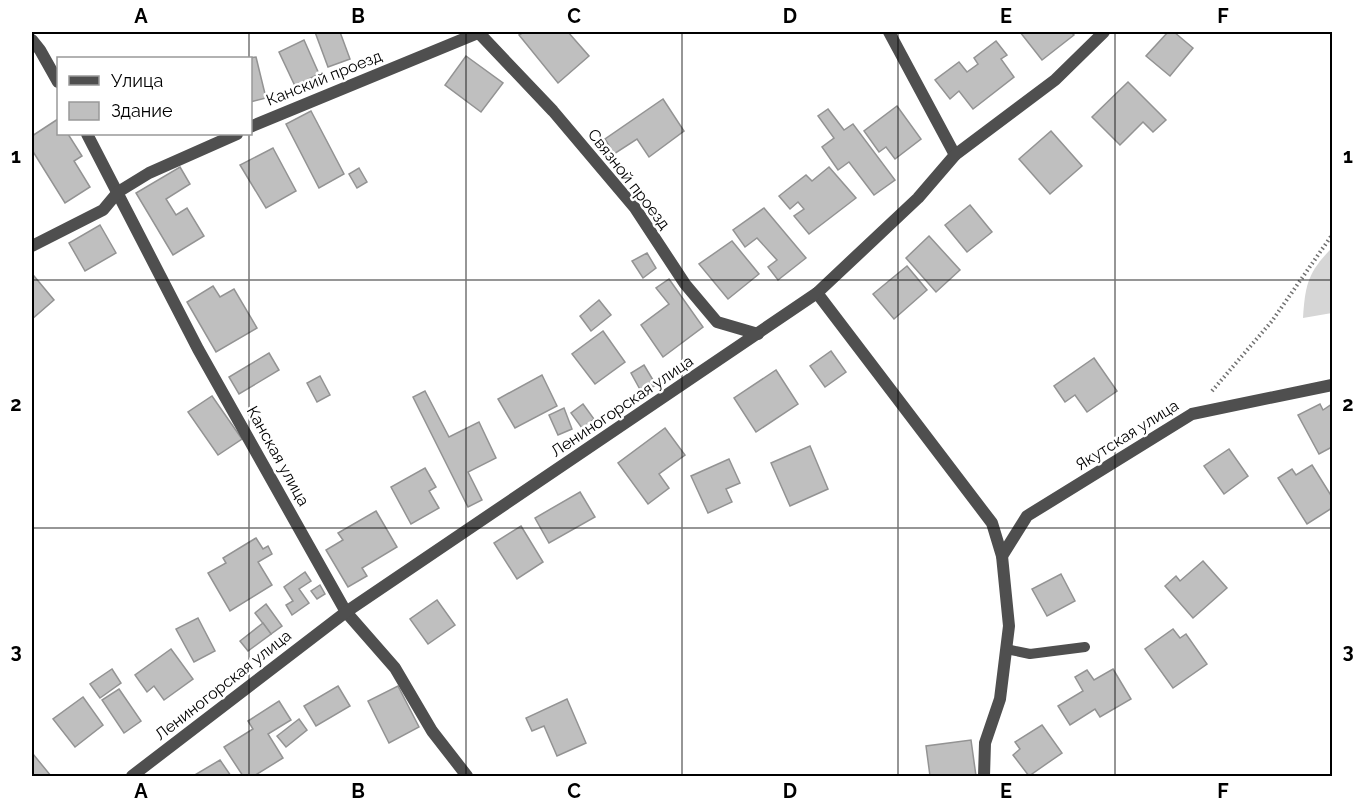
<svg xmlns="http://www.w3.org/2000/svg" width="1364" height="808" font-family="Raleway,sans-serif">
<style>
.green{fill:#d6d6d6}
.building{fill:#bfbfbf;stroke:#939393;stroke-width:1.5}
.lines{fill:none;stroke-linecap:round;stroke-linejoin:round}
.path{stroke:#717171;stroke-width:4;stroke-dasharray:1.5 3;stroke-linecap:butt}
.service{stroke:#4f4f4f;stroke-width:10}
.minor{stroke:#4f4f4f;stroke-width:12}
.grid{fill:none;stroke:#000;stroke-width:1.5;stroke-opacity:0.55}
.labels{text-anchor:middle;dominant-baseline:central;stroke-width:5;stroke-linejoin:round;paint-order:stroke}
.street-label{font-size:16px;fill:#000;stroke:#fff}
.neatline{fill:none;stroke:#000;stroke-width:2}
.grid-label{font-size:20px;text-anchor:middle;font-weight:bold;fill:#000}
</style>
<rect width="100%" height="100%" fill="#fff"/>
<!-- green -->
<path class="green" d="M1332 248V313L1303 318C1305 285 1308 272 1332 248Z"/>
<!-- building -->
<g class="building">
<polygon points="315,32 340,32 350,59 328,67"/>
<polygon points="524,32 568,32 589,56 558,83 519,35"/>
<polygon points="1020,32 1071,32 1074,35 1042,60"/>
<polygon points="1168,32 1174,32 1193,48 1170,76 1146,56"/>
<polygon points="304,40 319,74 295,86 279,52"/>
<polygon points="996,41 1007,55 1001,59 1014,77 973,109 959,91 950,99 935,80 959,62 967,72 978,64 974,58"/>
<polygon points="466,56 503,83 481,112 445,85"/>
<polygon points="256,57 266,98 250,102 249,58"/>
<polygon points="1128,82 1166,120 1153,132 1143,122 1120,145 1092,117"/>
<polygon points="663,99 684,131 649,157 637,139 614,154 605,139"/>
<polygon points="897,106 921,139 895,159 886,147 879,152 864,131"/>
<polygon points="828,109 844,130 853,124 895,180 874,195 849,162 838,170 822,147 834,138 818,116"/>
<polygon points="311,111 344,174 319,188 286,124"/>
<polygon points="58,119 58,134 68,134 82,156 74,161 90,187 65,203 32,150 32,136"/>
<polygon points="1051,131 1082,166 1050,194 1019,159"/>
<polygon points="273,148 296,191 266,208 240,165"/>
<polygon points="180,167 190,184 166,199 176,215 187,208 204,236 173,255 136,193"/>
<polygon points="829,167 856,198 809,234 794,216 804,209 798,202 790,209 779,196 806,175 812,181"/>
<polygon points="359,168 367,182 357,188 349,174"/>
<polygon points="970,205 992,232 967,252 945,225"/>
<polygon points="764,208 806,258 778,280 768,267 777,260 757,238 745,247 733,230"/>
<polygon points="100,225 116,253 85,271 69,243"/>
<polygon points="929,236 960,270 936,292 906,258"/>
<polygon points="732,241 759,274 728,299 699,264"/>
<polygon points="647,253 656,268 643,278 632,261"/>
<polygon points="907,266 927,290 894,319 873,294"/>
<polygon points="34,276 54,300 32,319 32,279"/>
<polygon points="669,279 703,327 663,357 641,325 669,304 656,288"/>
<polygon points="213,286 220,297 234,289 257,328 216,352 187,302"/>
<polygon points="599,300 611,315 591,331 580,316"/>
<polygon points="603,331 625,362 595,384 572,354"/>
<polygon points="831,351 846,372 825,387 810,366"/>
<polygon points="269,353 279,370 239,394 229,377"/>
<polygon points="1094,358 1117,391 1087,412 1075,395 1065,402 1054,386"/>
<polygon points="644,365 656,385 642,393 631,373"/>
<polygon points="776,370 798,404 756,432 734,398"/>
<polygon points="542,375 557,406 515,428 498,399"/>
<polygon points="320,376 330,395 317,402 307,383"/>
<polygon points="425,391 449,437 479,422 496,458 468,472 482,500 468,507 413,397"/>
<polygon points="212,396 242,439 218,455 188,412"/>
<polygon points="583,404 594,419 582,428 571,413"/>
<polygon points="1320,404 1323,410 1332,404 1332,447 1319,454 1298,415"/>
<polygon points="564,408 572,429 558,435 549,415"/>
<polygon points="665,428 685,455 659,474 669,488 648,504 618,463"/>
<polygon points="810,446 828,489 790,506 771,463"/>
<polygon points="1229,449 1248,476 1224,494 1204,466"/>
<polygon points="729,459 740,483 726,489 732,502 708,513 691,476"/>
<polygon points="1312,465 1332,497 1332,508 1307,524 1278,478 1292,469 1296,475"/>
<polygon points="425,468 436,487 429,491 439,508 411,524 391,487"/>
<polygon points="580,492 595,517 549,543 535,518"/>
<polygon points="376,511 397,547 362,568 367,576 348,587 326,550 343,540 338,533"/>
<polygon points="521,526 543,562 517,579 494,543"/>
<polygon points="256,538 263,549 268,546 272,554 258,562 272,585 230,611 208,573 226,563 223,558"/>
<polygon points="1203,561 1227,588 1193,618 1165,586 1176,576 1180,581"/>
<polygon points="305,572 311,581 299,589 309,603 292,615 286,605 293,601 284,587"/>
<polygon points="1061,574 1075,601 1047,616 1032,589"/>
<polygon points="320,585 325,594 317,599 311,591"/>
<polygon points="437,600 455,625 428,644 410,619"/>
<polygon points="266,604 282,626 271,634 255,613"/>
<polygon points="198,618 215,651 194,662 176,629"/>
<polygon points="263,623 271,634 248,651 240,641"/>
<polygon points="1173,629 1180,638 1186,634 1207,664 1173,688 1145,649"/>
<polygon points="171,649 193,679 164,700 154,686 147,692 135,675"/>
<polygon points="112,669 121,683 100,698 90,684"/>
<polygon points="1113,669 1131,699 1100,717 1095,709 1070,725 1058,706 1083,691 1075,677 1087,670 1094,680"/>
<polygon points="338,686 350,706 316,726 304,706"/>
<polygon points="398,686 419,727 389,743 368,701"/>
<polygon points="119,689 141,721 124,733 102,700"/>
<polygon points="83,697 103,725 75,747 53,719"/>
<polygon points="567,699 586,743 557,756 544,726 532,731 526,718"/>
<polygon points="279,701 291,720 268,734 283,758 254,776 243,776 224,747 253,729 248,721"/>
<polygon points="299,719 307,730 286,747 277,736"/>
<polygon points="1042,725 1062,753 1029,776 1013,755 1020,749 1015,742"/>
<polygon points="971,740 976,776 930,776 926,746"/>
<polygon points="33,754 51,776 32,776"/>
<polygon points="220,760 231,776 193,776"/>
</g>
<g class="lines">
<!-- path -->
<polyline class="path" points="1212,391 1272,321 1332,235"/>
<!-- service -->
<polyline class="service" points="1006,649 1030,654 1085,647"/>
<!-- minor -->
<g class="minor">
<polyline points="478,32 553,111 635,208 685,284 717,322 758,334"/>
<polyline points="889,32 955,155"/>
<polyline points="32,40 40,50 58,82"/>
<polyline points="250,127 478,33"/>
<polyline points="87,134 198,349 346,612 395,668 432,731 467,776"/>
<polyline points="32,246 103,210 118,192 149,173 237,134"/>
<polyline points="817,293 992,523 1002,556 1009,626 1000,699 985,743 984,776"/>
<polyline points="1002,556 1027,516 1192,414 1332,385"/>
<polyline points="132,776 346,612 817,293 918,198 955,155 1055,80 1104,32"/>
</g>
</g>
<!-- grid -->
<path class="grid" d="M249 32V58M466 32V776M682 32V776M898 32V776M1115 32V776M249 134V776M32 280H1332M32 528H1332"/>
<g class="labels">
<!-- street labels -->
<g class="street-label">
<text transform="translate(324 78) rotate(-22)">Канский проезд</text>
<text transform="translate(629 179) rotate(52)">Связной проезд</text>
<text transform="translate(622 406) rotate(-34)">Лениногорская улица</text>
<text transform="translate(1127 435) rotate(-32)">Якутская улица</text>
<text transform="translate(278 456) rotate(61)">Канская улица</text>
<text transform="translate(223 685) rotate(-38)">Лениногорская улица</text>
</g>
</g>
<!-- border -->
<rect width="1364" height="808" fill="none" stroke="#ffffff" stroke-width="66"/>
<!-- legend -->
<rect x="57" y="57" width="195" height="78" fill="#ffffff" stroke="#999999" stroke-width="1.5"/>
<rect x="69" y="76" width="30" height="9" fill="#4f4f4f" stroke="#999999" stroke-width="1.5"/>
<text x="111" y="87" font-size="18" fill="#000000">Улица</text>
<rect x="69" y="102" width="30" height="18" fill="#bfbfbf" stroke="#999999" stroke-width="1.5"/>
<text x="111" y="117" font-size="18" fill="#000000">Здание</text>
<rect x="33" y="33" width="1298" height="742" class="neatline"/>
<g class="grid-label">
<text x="141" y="23">A</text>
<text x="358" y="23">B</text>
<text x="574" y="23">C</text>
<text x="790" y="23">D</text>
<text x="1006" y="23">E</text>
<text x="1223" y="23">F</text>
<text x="16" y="163">1</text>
<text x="1348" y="163">1</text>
<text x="16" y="411">2</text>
<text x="1348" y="411">2</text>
<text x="16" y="658">3</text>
<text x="1348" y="658">3</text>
<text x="141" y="798">A</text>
<text x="358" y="798">B</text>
<text x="574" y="798">C</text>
<text x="790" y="798">D</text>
<text x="1006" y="798">E</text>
<text x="1223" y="798">F</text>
</g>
</svg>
